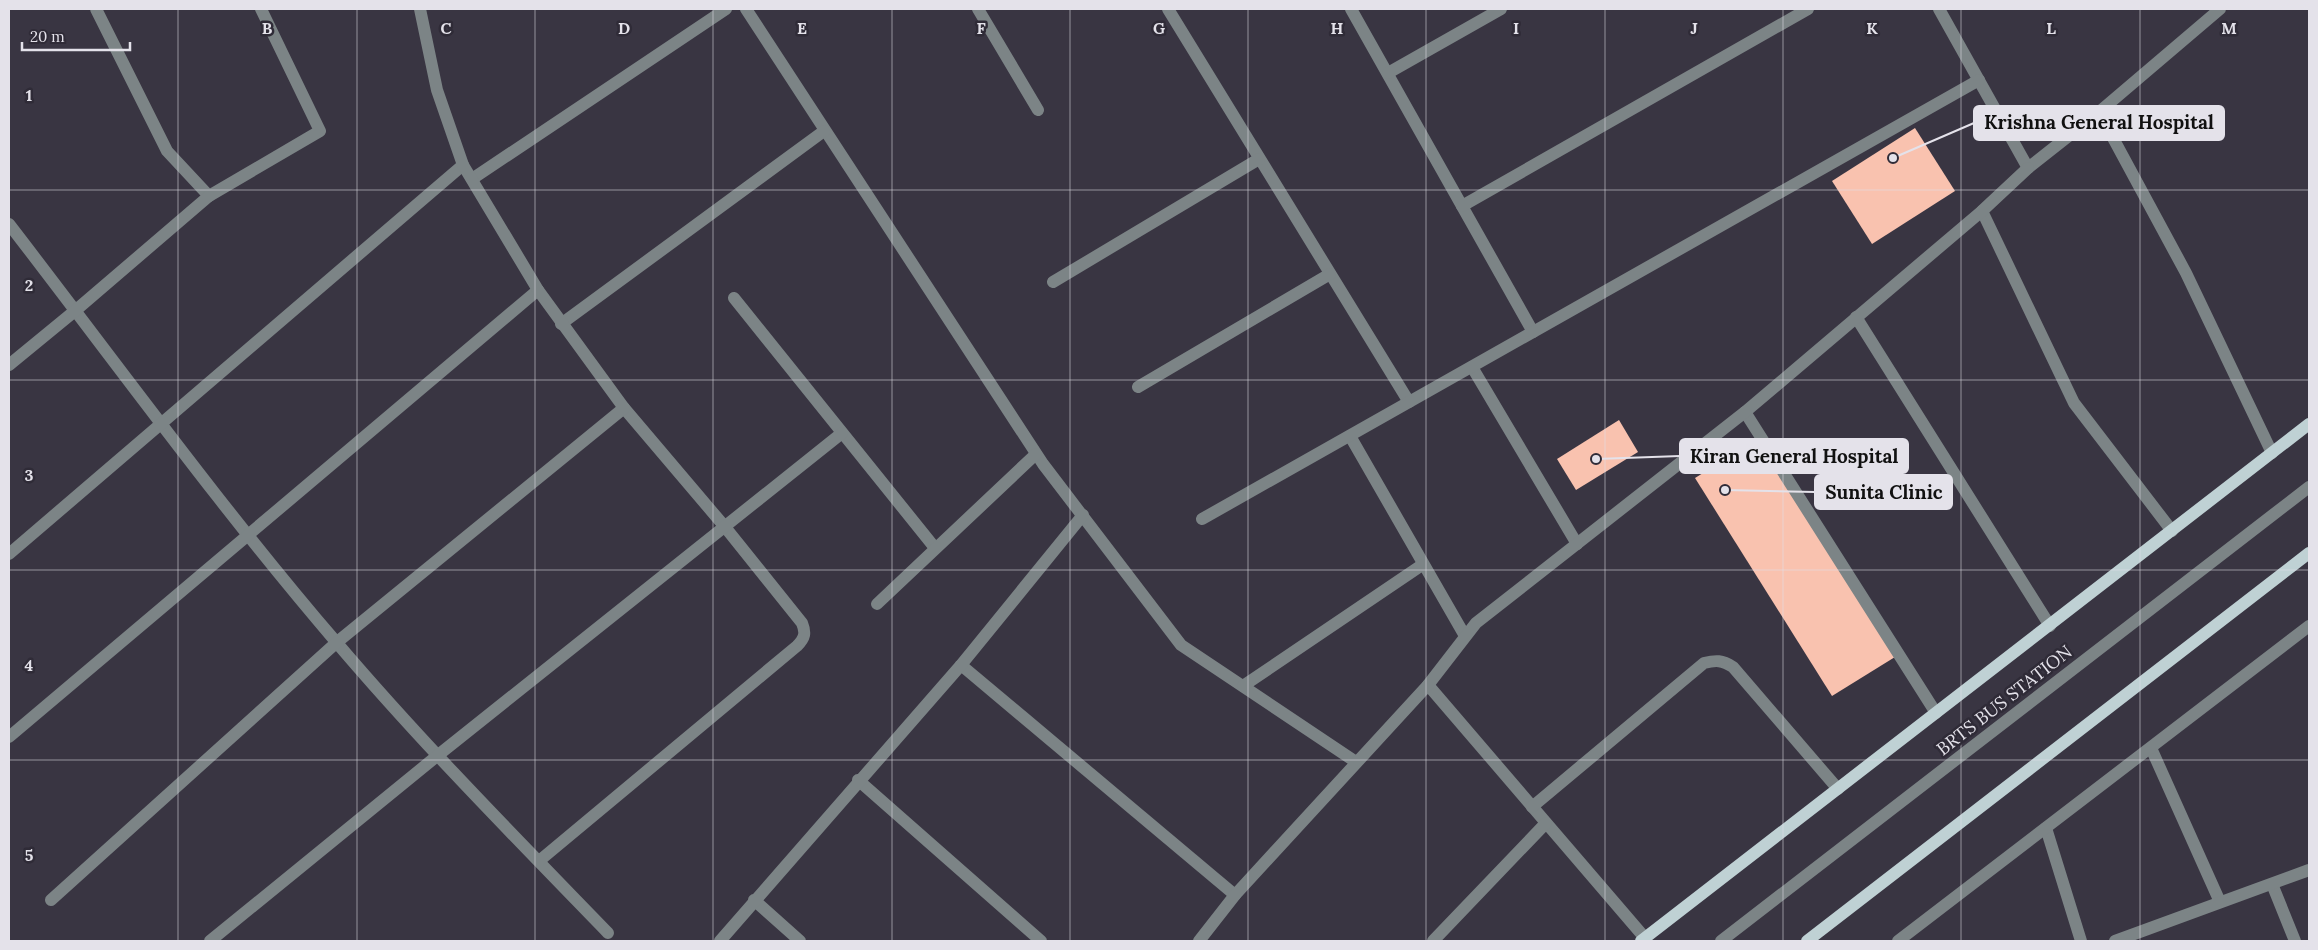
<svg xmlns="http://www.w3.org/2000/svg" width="2318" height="950" font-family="Lora,serif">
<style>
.building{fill:#f9c2af}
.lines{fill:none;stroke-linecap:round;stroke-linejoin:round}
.minor{stroke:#7c8486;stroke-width:12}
.major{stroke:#bfd1d4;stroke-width:12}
.grid{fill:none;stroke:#e4e2ea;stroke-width:1;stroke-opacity:0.55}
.labels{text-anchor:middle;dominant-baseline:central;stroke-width:5;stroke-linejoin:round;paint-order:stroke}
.street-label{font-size:18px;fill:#e4e2ea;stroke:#2f2b37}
.grid-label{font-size:16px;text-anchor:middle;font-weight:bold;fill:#e4e2ea;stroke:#2f2b37;stroke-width:5;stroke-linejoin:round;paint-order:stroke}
.leader{fill:none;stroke:#e4e2ea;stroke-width:2}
.callout-dot{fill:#e4e2ea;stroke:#2f2b37;stroke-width:2}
.callout{fill:#e4e2ea;stroke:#e4e2ea;stroke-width:2}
.callout-label{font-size:19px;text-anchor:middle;font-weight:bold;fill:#111}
</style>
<rect width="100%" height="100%" fill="#393542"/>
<!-- building -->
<g class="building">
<polygon points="1915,128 1955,191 1872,244 1832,181"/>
<polygon points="1619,420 1638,452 1576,490 1557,459"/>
<polygon points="1758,439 1895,657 1832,696 1695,478"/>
</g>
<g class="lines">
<!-- minor -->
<g class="minor">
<polyline points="96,9 167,151 209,196"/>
<polyline points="746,9 1043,464 1181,645 1356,762"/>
<polyline points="978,9 1038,110"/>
<polyline points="1168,9 1409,402"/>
<polyline points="1351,9 1533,332"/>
<polyline points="1939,9 2028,168 2099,112 2220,9"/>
<polyline points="1388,73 1501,9"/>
<polyline points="2099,112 2186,273 2272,453"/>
<polyline points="472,179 726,9"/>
<polyline points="1462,206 1808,9"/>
<polyline points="1982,211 2074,403 2172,531"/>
<path d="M9 224C117 364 221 508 337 643 423 744 516 838 608 933"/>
<polyline points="1053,282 1259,159"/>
<polyline points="734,298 935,548"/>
<polyline points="1856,317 2050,626"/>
<polyline points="561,324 824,131"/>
<polyline points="9,365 76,310 209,196 320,131 261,9"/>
<polyline points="1472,367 1577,544"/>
<polyline points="1138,387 1330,274"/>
<polyline points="1745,412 1936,713"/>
<polyline points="1350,436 1465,636"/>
<polyline points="1202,519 1979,80"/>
<polyline points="9,554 463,165"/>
<polyline points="877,604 1036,454"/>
<polyline points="961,665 1235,895"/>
<polyline points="1428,685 1645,938"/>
<polyline points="1243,686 1422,565"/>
<polyline points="9,737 538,290"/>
<polyline points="2151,748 2220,902"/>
<polyline points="858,780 1041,941"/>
<path d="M1532 807 1704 663C1716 660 1722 660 1733 667L1838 789"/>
<polyline points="2046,828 2081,941"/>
<path d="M539 861 797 646C805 638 806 633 802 623L725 527 624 408"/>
<polyline points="2272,884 2295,941"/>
<polyline points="51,900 336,643 624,408 538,290 463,165 437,90 420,9"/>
<polyline points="754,900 800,941"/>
<polyline points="210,941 437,756 842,433"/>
<polyline points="720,941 961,665 1083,515"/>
<polyline points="1199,941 1235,895 1428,685 1476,623 1745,412 1982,211 2028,168"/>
<polyline points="1433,941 1546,823"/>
<polyline points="1721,941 2309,487"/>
<polyline points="1898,941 2309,626"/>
<polyline points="2115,941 2309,870"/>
</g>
<!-- major -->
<g class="major">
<polyline points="1641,941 2309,424"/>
<polyline points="1807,941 2309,553"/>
</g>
</g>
<!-- grid -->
<path class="grid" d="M178 9V941M357 9V941M535 9V941M713 9V941M892 9V941M1070 9V941M1248 9V941M1426 9V941M1605 9V941M1783 9V941M1961 9V941M2140 9V941M9 190H2309M9 380H2309M9 570H2309M9 760H2309"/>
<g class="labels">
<!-- street labels -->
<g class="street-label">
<text transform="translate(2004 700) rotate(-38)">BRTS BUS STATION</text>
</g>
</g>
<g class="grid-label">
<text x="267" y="34">B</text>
<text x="446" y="34">C</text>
<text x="624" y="34">D</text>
<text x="802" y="34">E</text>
<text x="981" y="34">F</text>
<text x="1159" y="34">G</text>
<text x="1337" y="34">H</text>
<text x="1516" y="34">I</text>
<text x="1694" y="34">J</text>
<text x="1872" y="34">K</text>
<text x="2051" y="34">L</text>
<text x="2229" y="34">M</text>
<text x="29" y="101">1</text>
<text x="29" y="291">2</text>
<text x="29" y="481">3</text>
<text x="29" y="671">4</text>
<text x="29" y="861">5</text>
</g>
<!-- callouts -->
<path class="leader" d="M1893 158L1974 123M1596 459L1680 456M1725 490L1815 492"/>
<g class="callout-dot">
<circle cx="1893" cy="158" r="5"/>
<circle cx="1596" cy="459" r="5"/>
<circle cx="1725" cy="490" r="5"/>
</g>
<g class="callout">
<rect x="1974" y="106" width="250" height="34" rx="5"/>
<rect x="1680" y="439" width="228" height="34" rx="5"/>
<rect x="1815" y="475" width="137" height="34" rx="5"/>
</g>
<g class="callout-label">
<text x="2099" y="129">Krishna General Hospital</text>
<text x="1794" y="463">Kiran General Hospital</text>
<text x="1884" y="499">Sunita Clinic</text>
</g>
<!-- border -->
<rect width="2318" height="950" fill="none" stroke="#e4e2ea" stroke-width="20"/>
<!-- scale -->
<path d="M22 42v8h108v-8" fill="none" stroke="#e4e2ea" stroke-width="2.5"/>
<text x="30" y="42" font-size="15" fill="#e4e2ea" stroke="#2f2b37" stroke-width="4" paint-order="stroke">20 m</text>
</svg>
